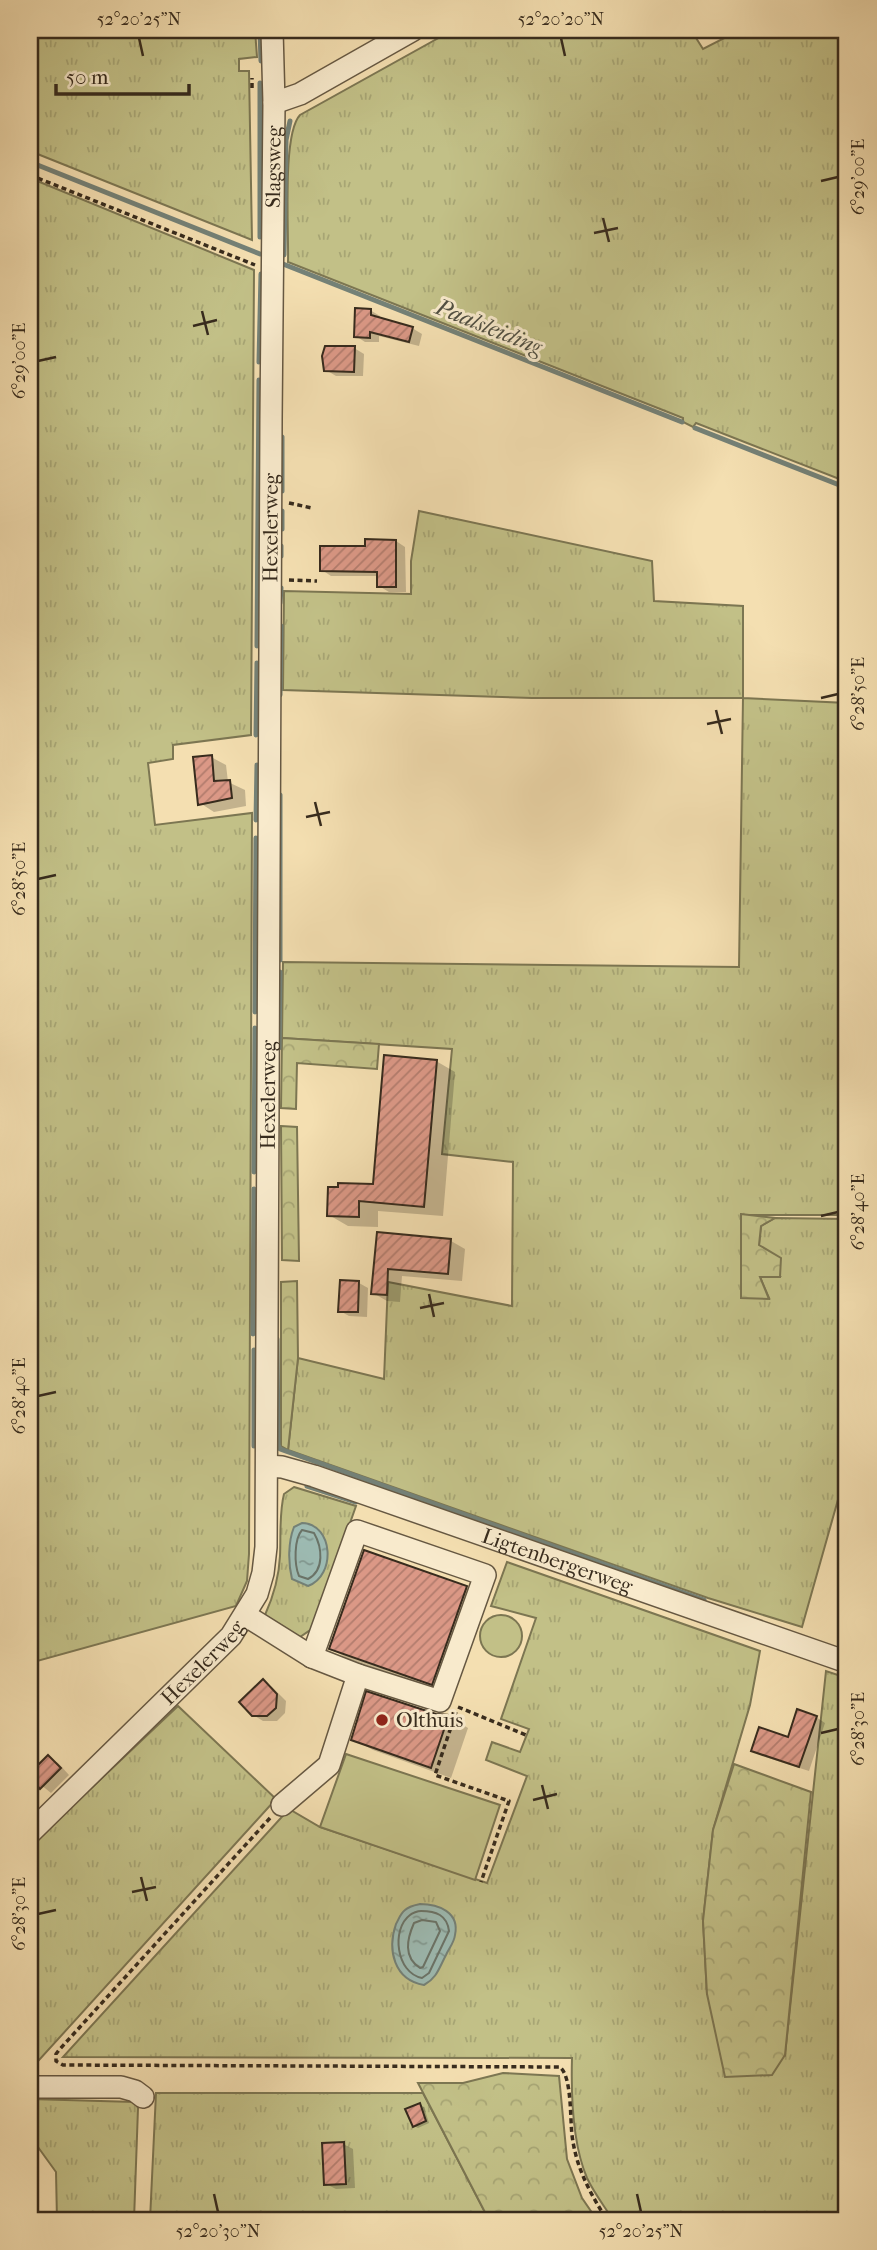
<svg xmlns="http://www.w3.org/2000/svg" width="877" height="2250" font-family="'IM FELL French Canon',serif">
<style>
.grass{fill:url(#grass-tufts);stroke:#7c7652;stroke-width:2}
.forest{fill:url(#forest-crowns);stroke:#7c7652;stroke-width:2}
.garden{fill:#c2c087;stroke:#7c7652;stroke-width:2}
.water{fill:url(#water-ripples);stroke:#748177;stroke-width:2}
.shadow{fill:#0003}
.lines{fill:none;stroke-linecap:round;stroke-linejoin:round}
.shore{stroke:#6a7368;stroke-width:2}
.stream{stroke:#748177;stroke-width:5}
.building{fill:url(#building-hatch);stroke:#372b1d;stroke-width:2}
.minor-casing{stroke:#665842;stroke-width:24}
.path{stroke:#372b1d;stroke-width:3.5;stroke-dasharray:5 3.5;stroke-linecap:butt}
.minor{stroke:#f8eacc;stroke-width:21}
.ticks{fill:none;stroke:#372b1d;stroke-width:2.5}
.poi-dot{fill:#8f2418;stroke:#f8eacc;stroke-width:2.5}
.labels{text-anchor:middle;dominant-baseline:central;stroke-width:6;stroke-linejoin:round;paint-order:stroke}
.street-label{font-size:21px;fill:#372b1d;stroke:#f8eacc}
.poi-label{font-size:21px;fill:#372b1d;stroke:#f8eacc;text-anchor:start}
.water-label{font-size:23px;font-style:italic;fill:#504f42;stroke:#f8eacc}
.neatline{fill:none;stroke:#372b1d;stroke-width:2.5}
.ticks-label{font-size:18px;text-anchor:middle;fill:#372b1d}
</style>
<defs>
<pattern id="grass-tufts" width="24" height="20" patternUnits="userSpaceOnUse" patternTransform="scale(1.75)"><rect width="24" height="20" fill="#c2c087"/><path d="M3 7l-1-3M5 7V3M7 7l1-3M15 17l-1-3M17 17v-4M19 17l1-3" fill="none" stroke="#a7a574"/></pattern>
<pattern id="forest-crowns" width="20" height="18" patternUnits="userSpaceOnUse" patternTransform="scale(1.75)"><rect width="20" height="18" fill="#c2c087"/><path d="M2 6a3 3 0 1 1 6 0M12 15a3 3 0 1 1 6 0" fill="none" stroke="#a7a574"/></pattern>
<pattern id="water-ripples" width="26" height="14" patternUnits="userSpaceOnUse" patternTransform="scale(1.75)"><rect width="26" height="14" fill="#9dbbb3"/><path d="M2 4q2-2 4 0t4 0M15 11q2-2 4 0t4 0" fill="none" stroke="#819891"/></pattern>
<pattern id="building-hatch" width="6" height="6" patternUnits="userSpaceOnUse" patternTransform="scale(1.75)"><rect width="6" height="6" fill="#db9886"/><path d="M-1 1l2-2M0 6l6-6M5 7l2-2" fill="none" stroke="#b27c6d"/></pattern>
</defs>
<rect width="100%" height="100%" fill="#f4dfb1"/>
<filter id="stains"><feTurbulence type="fractalNoise" baseFrequency=".00286" numOctaves="4"/><feColorMatrix values="0 0 0 0 .2 0 0 0 0 .09 0 0 0 0 .02 0 0 0 .5 -.17"/></filter>
<radialGradient id="worn" r=".72"><stop offset=".6" stop-color="#630" stop-opacity="0"/><stop offset="1" stop-color="#630" stop-opacity=".3"/></radialGradient>
<!-- grass -->
<g class="grass">
<polygon points="30,30 255,30 257,57 239,59 239,71 249,71 252,240 30,151"/>
<path d="M453 30H691L703 49 740 30H847V482L696 423 693 427 683 422V418L288 262C289 232 282 134 300 115Z"/>
<polygon points="30,178 254,270 251,735 173,745 173,759 148,763 155,825 252,813 249,1554 247,1581 236,1606 30,1663"/>
<polygon points="419,511 652,561 654,601 743,606 743,698 847,703 847,1215 741,1215 741,1297 769,1298 760,1277 780,1276 759,1245 761,1226 775,1218 847,1219 847,1483 843,1482 802,1627 708,1598 288,1450 298,1358 384,1379 388,1282 512,1306 513,1162 442,1154 452,1049 282,1038 283,962 739,967 743,698 532,698 283,690 284,591 411,594 411,561"/>
<path d="M294 1487 356 1506 313 1628 300 1637 265 1615C274 1595 279 1578 280 1556 281 1535 279 1514 284 1494Z"/>
<path d="M507 1562 760 1651 750 1705 713 1830 703 1921 707 1994 785 2055 826 1671 847 1678V2220H613C605 2207 594 2193 587 2178 572 2143 571 2095 572 2058L63 2057 289 1809 320 1827 487 1883 527 1776 486 1760 492 1742 520 1752 529 1729 501 1719 536 1618 491 1606Z"/>
<polygon points="178,1706 276,1799 30,2070 30,1846"/>
<polygon points="156,2093 423,2093 489,2220 150,2220"/>
<polygon points="30,2099 135,2102 138,2108 134,2220 57,2220 56,2172 30,2136"/>
</g>
<!-- forest -->
<g class="forest">
<polygon points="282,1038 379,1044 377,1069 297,1063 296,1109 281,1108"/>
<polygon points="281,1126 297,1127 299,1261 282,1260"/>
<polygon points="741,1214 775,1218 761,1226 759,1245 781,1258 780,1277 760,1277 769,1299 741,1298"/>
<polygon points="297,1281 298,1358 288,1450 281,1446 281,1282"/>
<polygon points="734,1764 811,1792 785,2055 772,2075 725,2077 707,1994 703,1921 713,1830"/>
<polygon points="503,2073 559,2076 567,2159 582,2198 597,2220 489,2220 418,2083 463,2083"/>
</g>
<!-- garden -->
<g class="garden">
<circle cx="501" cy="1636" r="21"/>
<polygon points="346,1754 500,1805 475,1880 320,1827"/>
</g>
<!-- water -->
<g class="water">
<path d="M302 1523C334 1524 336 1576 308 1586L292 1579C288 1563 288 1542 294 1527Z"/>
<path d="M420 1904C438 1904 460 1912 455 1935 454 1943 449 1948 446 1955 439 1968 437 1978 424 1985 394 1980 387 1950 396 1924 399 1919 400 1914 405 1910 409 1906 415 1905 420 1904Z"/>
</g>
<!-- shadow -->
<g class="shadow">
<polygon points="370,310 380,316 380,320 412,328 422,334 419,346 379,336 379,342 365,342 356,336"/>
<polygon points="354,348 364,354 363,376 336,376 326,370"/>
<polygon points="396,541 405,547 406,592 389,592 379,586 379,576 331,576 322,570 366,548"/>
<polygon points="211,757 226,765 228,782 245,790 246,806 214,812 200,803"/>
<polygon points="436,1061 455,1072 443,1216 378,1211 378,1227 348,1226 329,1215 375,1186"/>
<polygon points="378,1234 451,1241 465,1249 462,1281 402,1276 400,1302 387,1301 373,1293"/>
<polygon points="359,1283 368,1288 367,1317 349,1316 340,1311"/>
<polygon points="847,1550 847,1571 842,1569"/>
<polygon points="466,1587 486,1599 452,1695 350,1660 331,1649"/>
<polygon points="263,1682 272,1687 286,1701 285,1713 277,1721 263,1721 253,1715"/>
<polygon points="436,1715 449,1717 468,1728 451,1778 373,1750 353,1739"/>
<polygon points="816,1717 825,1723 809,1771 762,1756 753,1751 789,1739"/>
<polygon points="48,1757 58,1763 69,1775 51,1793 30,1776"/>
<polygon points="420,2105 424,2107 429,2123 418,2128 414,2126"/>
<polygon points="343,2144 353,2149 355,2188 336,2189 326,2184"/>
<polygon points="30,2181 36,2185 36,2191 39,2193 37,2220 30,2220"/>
</g>
<g class="lines">
<!-- shore -->
<g class="shore">
<path d="M302 1530 314 1533C322 1547 325 1570 308 1579L299 1576C294 1564 294 1539 302 1530Z"/>
<path d="M421 1911C436 1911 447 1915 449 1931L429 1973 422 1978C396 1973 391 1929 410 1915 412 1913 418 1911 421 1911Z"/>
<path d="M422 1920 436 1922 440 1931 423 1967 420 1968C403 1957 407 1939 414 1923Z"/>
</g>
<!-- stream -->
<g class="stream">
<polyline points="260,30 261,61"/>
<polyline points="260,83 260,237"/>
<polyline points="30,162 260,254"/>
<polyline points="284,255 286,140 290,121"/>
<polyline points="283,264 682,422"/>
<polyline points="259,362 261,274"/>
<polyline points="695,428 847,488"/>
<polyline points="282,437 282,491"/>
<polyline points="282,529 282,511"/>
<polyline points="281,556 281,546"/>
<polyline points="280,603 281,588"/>
<polyline points="257,646 259,380"/>
<polyline points="280,695 281,626"/>
<polyline points="256,735 257,663"/>
<polyline points="280,795 280,960"/>
<polyline points="256,820 257,765"/>
<polyline points="255,1012 256,838"/>
<polyline points="279,1048 280,972"/>
<polyline points="254,1172 255,1028"/>
<polyline points="253,1334 254,1189"/>
<polyline points="277,1339 278,1445 280,1449 704,1600"/>
<polyline points="254,1350 254,1446"/>
<polyline points="307,1486 356,1502"/>
</g>
</g>
<!-- building -->
<g class="building">
<polygon points="355,308 371,309 371,315 413,327 409,342 370,332 370,338 354,337"/>
<polygon points="325,346 355,346 354,372 324,371 322,356"/>
<polygon points="365,539 396,540 396,587 377,587 377,572 320,571 320,546 365,546"/>
<polygon points="212,755 214,781 230,780 232,798 198,805 193,757"/>
<polygon points="384,1055 437,1060 424,1207 359,1201 359,1217 327,1216 328,1187 338,1187 338,1183 373,1184"/>
<polygon points="377,1232 451,1239 448,1274 388,1269 387,1295 371,1294"/>
<polygon points="340,1280 359,1281 358,1312 338,1312"/>
<polygon points="364,1550 467,1586 432,1685 329,1649"/>
<polygon points="263,1679 277,1694 276,1708 267,1716 252,1716 239,1702"/>
<polygon points="366,1691 436,1714 449,1715 431,1768 351,1740"/>
<polygon points="797,1709 817,1716 799,1767 751,1751 759,1727 788,1737"/>
<polygon points="48,1755 61,1768 40,1789 30,1778 30,1773"/>
<polygon points="420,2103 426,2121 413,2127 405,2109"/>
<polygon points="344,2142 346,2184 324,2185 322,2143"/>
</g>
<g class="lines">
<!-- minor casing -->
<g class="minor-casing">
<g id="minor">
<polyline points="274,103 300,94 413,30"/>
<path id="s1" d="M267 1466 282 1467 314 1476 847 1662"/>
<polyline points="245,1615 312,1657 358,1675 329,1765 282,1805"/>
<polyline points="312,1657 357,1531 485,1575 440,1701 358,1675"/>
<path id="s2" d="M30 1833 231 1636 257 1594 263 1573 266 1547 271 420 274 103 272 30"/>
<polyline points="30,2087 121,2087 135,2091 143,2097"/>
</g>
</g>
<!-- path -->
<g class="path">
<polyline points="252,88 252,78"/>
<polyline points="30,175 255,265"/>
<polyline points="289,503 312,508"/>
<polyline points="289,580 317,581"/>
<polyline points="458,1707 526,1735"/>
<polyline points="456,1712 435,1775 509,1801 481,1882"/>
<path d="M270 1818 59 2050 56 2054V2061L63 2065 560 2067C572 2077 570 2119 572 2135 576 2168 590 2193 607 2220"/>
</g>
<!-- minor -->
<use href="#minor" class="minor"/>
</g>
<!-- ticks -->
<path class="ticks" d="M139 38 143 56M561 38 565 56M821 181 838 177M603 218 609 242M594 233 618 228M202 311 208 335M193 326 217 320M38 361 56 357M821 698 838 694M716 710 722 734M707 724 731 719M315 802 321 826M306 817 330 812M38 879 56 875M821 1216 838 1212M429 1294 434 1317M420 1308 444 1303M38 1396 56 1392M821 1733 838 1729M542 1785 548 1809M533 1800 557 1794M141 1877 147 1901M132 1892 156 1887M38 1914 56 1910M214 2194 218 2212M637 2194 641 2212"/>
<!-- markers -->
<circle class="poi-dot" cx="382" cy="1720" r="7"/>
<g class="labels">
<!-- street labels -->
<g class="street-label">
<text stroke="none"><textPath href="#s2" startOffset="1759">Slagsweg</textPath></text>
<text stroke="none"><textPath href="#s2" startOffset="1398">Hexelerweg</textPath></text>
<text stroke="none"><textPath href="#s2" startOffset="831">Hexelerweg</textPath></text>
<text stroke="none"><textPath href="#s1" startOffset="306">Ligtenbergerweg</textPath></text>
<text stroke="none"><textPath href="#s2" startOffset="243">Hexelerweg</textPath></text>
</g>
<!-- poi labels -->
<g class="poi-label">
<text x="396" y="1720">Olthuis</text>
</g>
<!-- water labels -->
<g class="water-label">
<text transform="translate(489 327) rotate(22)">Paalsleiding</text>
</g>
</g>
<!-- margin -->
<rect width="877" height="2250" fill="none" stroke="#f4dfb1" stroke-width="77"/>
<!-- scale -->
<path d="M56 84v10h133v-10" fill="none" stroke="#372b1d" stroke-width="3.5"/>
<text x="66" y="84" font-size="21" fill="#372b1d" stroke="#f8eacc" stroke-width="5" paint-order="stroke">50 m</text>
<rect x="38" y="38" width="800" height="2174" class="neatline"/>
<g class="ticks-label">
<text x="139" y="25">52°20'25"N</text>
<text x="561" y="25">52°20'20"N</text>
<text transform="translate(858 177) rotate(-90)" y="6">6°29'00"E</text>
<text transform="translate(19 361) rotate(-90)" y="6">6°29'00"E</text>
<text transform="translate(858 694) rotate(-90)" y="6">6°28'50"E</text>
<text transform="translate(19 879) rotate(-90)" y="6">6°28'50"E</text>
<text transform="translate(858 1212) rotate(-90)" y="6">6°28'40"E</text>
<text transform="translate(19 1396) rotate(-90)" y="6">6°28'40"E</text>
<text transform="translate(858 1729) rotate(-90)" y="6">6°28'30"E</text>
<text transform="translate(19 1914) rotate(-90)" y="6">6°28'30"E</text>
<text x="218" y="2237">52°20'30"N</text>
<text x="641" y="2237">52°20'25"N</text>
</g>
<rect width="100%" height="100%" filter="url(#stains)"/>
<rect width="100%" height="100%" fill="url(#worn)"/>
</svg>
